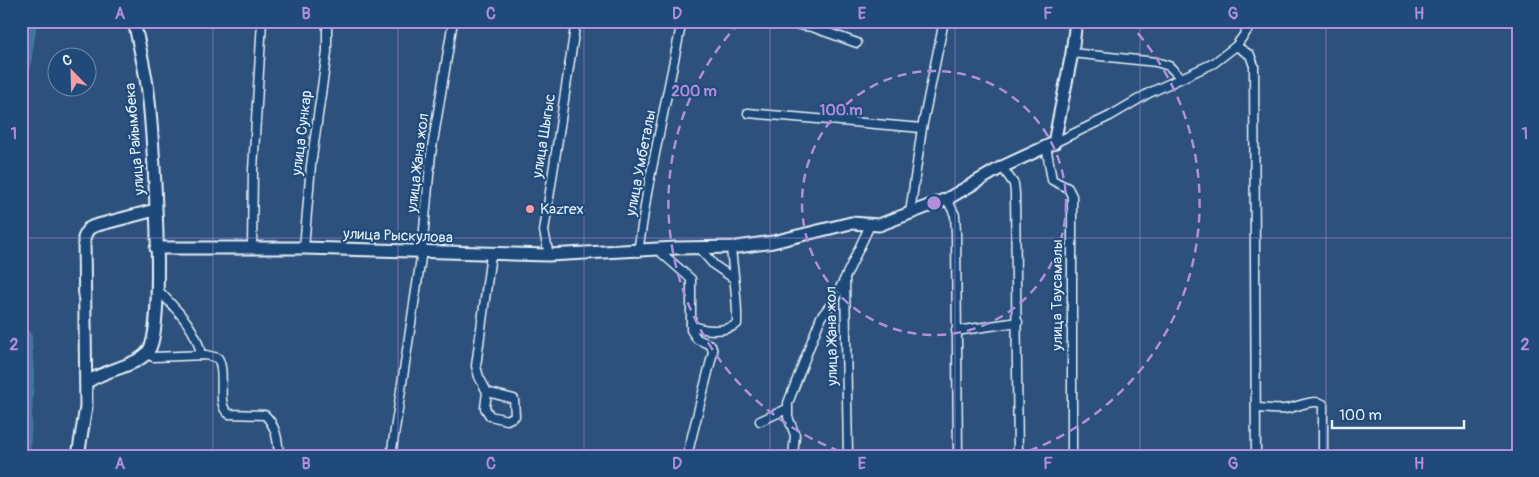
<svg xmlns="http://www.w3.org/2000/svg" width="1539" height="477" font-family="Pangolin,sans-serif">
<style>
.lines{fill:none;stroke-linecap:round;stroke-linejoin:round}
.river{stroke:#42789f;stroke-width:16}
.street-casing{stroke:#e8f1f8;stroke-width:11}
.secondary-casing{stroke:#e8f1f8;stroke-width:15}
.street{stroke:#1f4a7a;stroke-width:8}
.secondary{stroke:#1f4a7a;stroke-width:11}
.grid{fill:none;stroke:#b28edc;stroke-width:1;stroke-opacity:0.55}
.ring{fill:none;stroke:#b28edc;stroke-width:2.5;stroke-dasharray:9 6}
.poi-dot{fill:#ff9aa2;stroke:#1f4a7a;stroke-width:2}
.labels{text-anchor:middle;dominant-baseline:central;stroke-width:4.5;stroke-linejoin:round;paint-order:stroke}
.street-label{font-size:15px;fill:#e8f1f8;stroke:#1f4a7a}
.poi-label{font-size:15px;fill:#e8f1f8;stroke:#1f4a7a;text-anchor:start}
.centre{fill:#b28edc;stroke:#1f4a7a;stroke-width:2.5}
.ring-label{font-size:15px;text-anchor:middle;font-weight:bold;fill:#b28edc;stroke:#1f4a7a;stroke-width:4.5;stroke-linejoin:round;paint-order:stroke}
.neatline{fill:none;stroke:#b28edc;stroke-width:2}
.grid-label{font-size:16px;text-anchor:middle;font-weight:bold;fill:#b28edc}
</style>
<rect width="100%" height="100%" fill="#2d517c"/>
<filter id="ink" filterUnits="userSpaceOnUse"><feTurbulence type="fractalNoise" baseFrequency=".02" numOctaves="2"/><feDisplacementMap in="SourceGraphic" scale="10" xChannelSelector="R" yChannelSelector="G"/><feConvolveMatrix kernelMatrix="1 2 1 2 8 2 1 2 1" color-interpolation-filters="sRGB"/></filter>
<g filter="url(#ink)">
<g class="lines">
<!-- river -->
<g class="river">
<polyline points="21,77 29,21"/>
<polyline points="21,335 24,338 26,376 22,456"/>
</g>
<!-- street casing -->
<g class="street-casing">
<g id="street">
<polyline points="776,21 812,27 857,43"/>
<polyline points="1236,46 1250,55 1254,66 1256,456"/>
<polyline points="1072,53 1156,62 1169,66 1181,78"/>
<polyline points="748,113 922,128"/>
<polyline points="1054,143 1110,116 1149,93 1214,63 1236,46 1254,21"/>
<polyline points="1046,146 1052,180 1068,188 1072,196 1072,456"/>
<polyline points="1002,167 1014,184 1015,193 1018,456"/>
<polyline points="947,199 955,215 956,233 958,456"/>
<polyline points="910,213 922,128 944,21"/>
<polyline points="252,248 253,170 262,21"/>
<polyline points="304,248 311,165 327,52 327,21"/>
<polyline points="699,248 714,265 733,278"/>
<polyline points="657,249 691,279 691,330 697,339 711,345 713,352 687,456"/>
<polyline points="638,252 647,193 682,21"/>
<polyline points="549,255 544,231 576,21"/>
<path d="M157 289C175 308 197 328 201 355"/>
<path d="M691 324C703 332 725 332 737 324 738 297 733 274 731 247"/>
<polyline points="956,331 1018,322"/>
<path d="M147 354 153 357 206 355 218 358C227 374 215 405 229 414L265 415C276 426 278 440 279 456"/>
<polyline points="487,392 485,408 490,416 507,420 515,416 514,399 487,392 479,377 476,366 491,254"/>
<path d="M1257 408C1266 408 1276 410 1284 409 1296 408 1312 398 1323 404V456"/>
<polyline points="760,421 787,409"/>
<polyline points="391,456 422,251 431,154 453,21"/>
<polyline points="793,456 795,435 788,417 788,403 821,317 833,302 844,280"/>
<polyline points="848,456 845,278 871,223"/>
</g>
</g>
<!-- secondary casing -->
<g class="secondary-casing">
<g id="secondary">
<polyline points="156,248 304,248 549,255 676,248 737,247 773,242 851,223 879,225 947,199 1002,167 1054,143 1072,53 1076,21"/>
<path d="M86 383C102 370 140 366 149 350 166 325 153 131 148 92 145 69 139 45 134 21"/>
<polyline points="78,456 86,407 84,238 88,229 94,226 155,210"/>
</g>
</g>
<!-- street -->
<use href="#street" class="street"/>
<!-- secondary -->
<use href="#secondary" class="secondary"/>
</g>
</g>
<!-- grid -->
<path class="grid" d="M213 21V456M398 21V456M584 21V456M770 21V456M955 21V456M1140 21V456M1326 21V456M21 238H1518"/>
<!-- distance rings -->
<g class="ring">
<circle cx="934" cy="203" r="132"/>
<path d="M854 456A265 265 0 0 1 740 22M1128 22A265 265 0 0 1 1014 456"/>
</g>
<!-- markers -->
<circle class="poi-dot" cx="530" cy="209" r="5"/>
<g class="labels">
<!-- street labels -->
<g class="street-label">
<text transform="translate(302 133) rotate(-83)">улица Сункар</text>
<text transform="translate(544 136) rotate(-81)">улица Шыгыс</text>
<text transform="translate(135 139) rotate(-95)">улица Райымбека</text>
<text transform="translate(418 163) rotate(-83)">улица Жана жол</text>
<text transform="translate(641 163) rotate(-79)">улица Умбеталы</text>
<text transform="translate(398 236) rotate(2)">улица Рыскулова</text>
<text transform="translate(1057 295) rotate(-90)">улица Таусамалы</text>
<text transform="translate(832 336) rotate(-91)">улица Жана жол</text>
</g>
<!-- poi labels -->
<g class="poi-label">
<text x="540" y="209">Kazrex</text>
</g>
</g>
<circle cx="934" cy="203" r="8" class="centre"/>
<g class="ring-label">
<text x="694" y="96">200 m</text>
<text x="841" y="115">100 m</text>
</g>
<!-- margin -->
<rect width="1539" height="477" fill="none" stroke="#1f4a7a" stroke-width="55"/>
<!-- north arrow -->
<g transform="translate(72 72) rotate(337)"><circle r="24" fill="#1f4a7a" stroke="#6f8dac"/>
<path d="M0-4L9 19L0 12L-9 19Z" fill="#ff9aa2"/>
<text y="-8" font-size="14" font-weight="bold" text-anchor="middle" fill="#e8f1f8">С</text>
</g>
<!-- scale -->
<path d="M1332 420v8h132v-8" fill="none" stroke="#e8f1f8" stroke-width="2.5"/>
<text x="1339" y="420" font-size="15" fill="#e8f1f8" stroke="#1f4a7a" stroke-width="4" paint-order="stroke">100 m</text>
<rect x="28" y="28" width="1484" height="422" class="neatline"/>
<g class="grid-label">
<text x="120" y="19">A</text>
<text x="306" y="19">B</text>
<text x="491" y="19">C</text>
<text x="677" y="19">D</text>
<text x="862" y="19">E</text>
<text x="1048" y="19">F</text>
<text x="1233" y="19">G</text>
<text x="1419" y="19">H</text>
<text x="14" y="139">1</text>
<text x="1525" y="139">1</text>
<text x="14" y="350">2</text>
<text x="1525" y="350">2</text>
<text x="120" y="469">A</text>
<text x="306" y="469">B</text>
<text x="491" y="469">C</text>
<text x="677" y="469">D</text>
<text x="862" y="469">E</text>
<text x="1048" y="469">F</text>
<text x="1233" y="469">G</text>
<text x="1419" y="469">H</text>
</g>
</svg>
